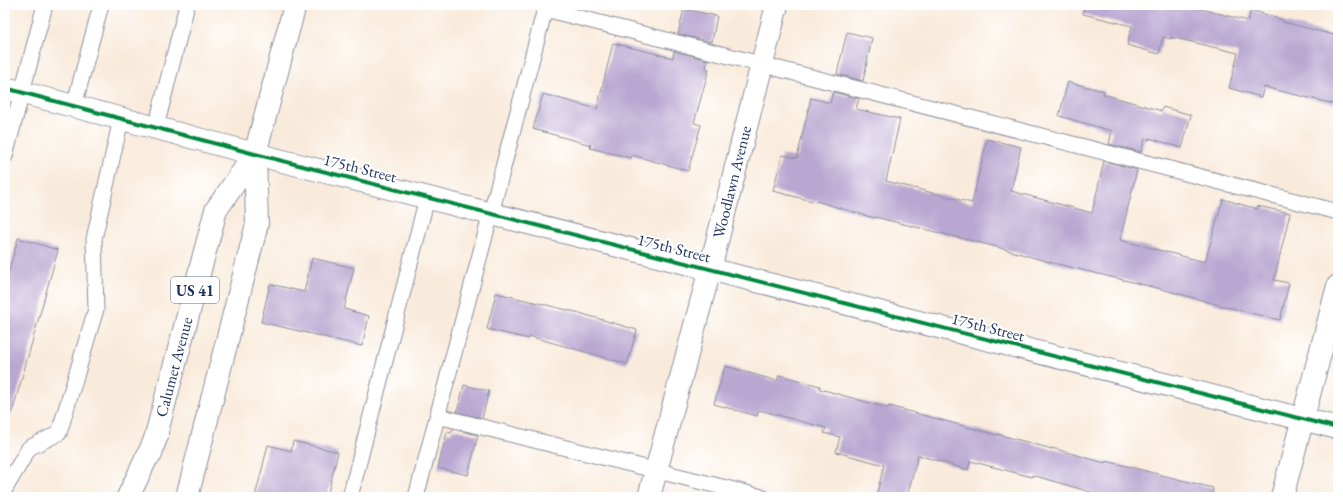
<svg xmlns="http://www.w3.org/2000/svg" width="1343" height="502" font-family="'EB Garamond',serif">
<style>
.building{fill:#b9a7d1}
.lines{fill:none;stroke-linecap:round;stroke-linejoin:round}
.lane-casing{stroke:#8a8d9c;stroke-width:17}
.street-casing{stroke:#8a8d9c;stroke-width:24}
.secondary-casing{stroke:#8a8d9c;stroke-width:24}
.primary-casing{stroke:#8a8d9c;stroke-width:24}
.highway-casing{stroke:#8a8d9c;stroke-width:24}
.lane{stroke:#fff;stroke-width:15}
.street{stroke:#fff;stroke-width:22}
.secondary{stroke:#fff;stroke-width:22}
.primary{stroke:#fff;stroke-width:22}
.highway{stroke:#fff;stroke-width:22}
.cycleway-casing{stroke:#fff;stroke-width:6}
.cycleway{stroke:#00873e;stroke-width:4}
.labels{text-anchor:middle;dominant-baseline:central;stroke-width:4;stroke-linejoin:round;paint-order:stroke}
.shield{fill:#fff;stroke:#5f6d8e;stroke-width:1}
.shield-label{font-size:15px;font-weight:bold;fill:#1b2f5e}
.street-label{font-size:16px;fill:#1b2f5e;stroke:#fff}
</style>
<rect width="100%" height="100%" fill="#fff"/>
<filter id="ink" filterUnits="userSpaceOnUse"><feTurbulence type="fractalNoise" baseFrequency=".025" numOctaves="2"/><feDisplacementMap in="SourceGraphic" scale="8" xChannelSelector="R" yChannelSelector="G"/><feConvolveMatrix kernelMatrix="1 2 1 2 8 2 1 2 1" color-interpolation-filters="sRGB"/></filter>
<filter id="wash" filterUnits="userSpaceOnUse"><feTurbulence type="fractalNoise" baseFrequency=".012" numOctaves="4" result="noise"/><feDisplacementMap in="SourceGraphic" scale="16" xChannelSelector="R" yChannelSelector="G"/><feGaussianBlur stdDeviation="0.9" result="paint"/><feColorMatrix in="noise" values="0 0 0 0 0 0 0 0 0 0 0 0 0 0 0 0 0 1.4 0 .05"/><feComposite in="paint" operator="in"/></filter>
<g filter="url(#wash)">
<rect width="100%" height="100%" fill="#f9ebdb"/>
<g id="blocks">
<!-- building -->
<g class="building">
<polygon points="1084,5 1185,5 1248,21 1251,10 1283,20 1283,22 1338,36 1338,87 1334,104 1264,87 1261,97 1229,88 1238,53 1171,37 1171,39 1163,37 1159,54 1127,45 1132,26 1083,14"/>
<polygon points="684,9 717,16 712,42 678,34"/>
<polygon points="847,32 872,38 863,81 837,74"/>
<polygon points="613,43 673,58 674,51 708,60 706,68 709,69 694,123 701,125 688,171 632,155 631,158 590,148 591,145 533,129 543,94 597,109"/>
<polygon points="1068,82 1104,91 1103,94 1162,111 1163,107 1191,115 1182,148 1149,138 1149,140 1145,139 1141,152 1109,144 1112,131 1059,116"/>
<polygon points="833,92 859,99 856,109 900,119 886,181 972,203 987,139 1021,147 1011,191 1092,213 1104,161 1137,170 1120,240 1205,262 1223,199 1257,209 1257,206 1290,213 1274,280 1289,283 1280,320 1219,305 1165,290 1049,262 997,247 875,217 874,218 816,201 816,202 773,191 782,155 797,158 811,98 830,103"/>
<polygon points="18,238 58,250 12,413 5,412 5,285"/>
<polygon points="312,258 354,268 344,309 369,316 362,346 261,322 270,284 304,292"/>
<polygon points="496,293 576,312 637,330 627,364 529,336 529,339 487,329"/>
<polygon points="725,366 777,381 779,375 820,386 820,389 888,408 889,406 997,435 997,434 1052,449 1052,448 1105,463 1106,461 1213,488 1212,497 1108,497 1032,475 1032,477 970,461 968,470 918,455 907,497 876,497 884,465 836,452 840,437 824,433 826,428 759,410 757,416 714,404"/>
<polygon points="464,385 489,391 482,418 457,412"/>
<polygon points="453,429 478,435 468,475 438,468 447,432 451,433"/>
<polygon points="293,441 338,452 327,497 255,497 268,445 291,451"/>
</g>
</g>
</g>
<g filter="url(#ink)">
<use href="#blocks" fill-opacity="0" stroke="#8a8d9c" stroke-width="1"/>
<g class="lines">
<!-- lane casing -->
<g class="lane-casing">
<g id="lane">
<polyline points="545,9 1338,212"/>
<polyline points="74,106 101,5"/>
<polyline points="156,127 187,5"/>
<polyline points="5,156 45,5"/>
<polyline points="438,416 762,497"/>
<polyline points="5,489 29,448 59,433 96,309 94,239 121,119"/>
<polyline points="350,497 427,198"/>
<polyline points="416,497 546,5"/>
</g>
</g>
<!-- street casing -->
<g class="street-casing">
<g id="street">
<polyline points="649,497 710,269 777,5"/>
<polyline points="1282,497 1338,286"/>
</g>
</g>
<!-- secondary casing -->
<g class="secondary-casing">
<polyline id="secondary" points="5,88 255,154 1338,428"/>
</g>
<!-- primary casing -->
<g class="primary-casing">
<g id="primary">
<polyline points="151,454 216,210 255,154"/>
<polyline points="187,497 257,224 255,154 295,5"/>
</g>
</g>
<!-- highway casing -->
<g class="highway-casing">
<polyline id="highway" points="128,497 157,436"/>
</g>
<!-- lane -->
<use href="#lane" class="lane"/>
<!-- street -->
<use href="#street" class="street"/>
<!-- secondary -->
<use href="#secondary" class="secondary"/>
<!-- primary -->
<use href="#primary" class="primary"/>
<!-- highway -->
<use href="#highway" class="highway"/>
<!-- cycleway casing -->
<g class="cycleway-casing">
<polyline id="cycleway" points="5,88 255,154 1338,428"/>
</g>
<!-- cycleway -->
<use href="#cycleway" class="cycleway"/>
</g>
</g>
<g class="labels">
<!-- shield labels -->
<rect class="shield" x="171" y="277" width="48" height="26" rx="3"/>
<g class="shield-label">
<text x="195" y="290">US 41</text>
</g>
<!-- street labels -->
<g class="street-label">
<text transform="translate(360 168) rotate(14)">175th Street</text>
<text transform="translate(732 182) rotate(-76)">Woodlawn Avenue</text>
<text transform="translate(674 248) rotate(14)">175th Street</text>
<text transform="translate(988 327) rotate(14)">175th Street</text>
<text transform="translate(174 367) rotate(-75)">Calumet Avenue</text>
</g>
</g>
<!-- margin -->
<rect width="1343" height="502" fill="none" stroke="#fff" stroke-width="20"/>
</svg>
